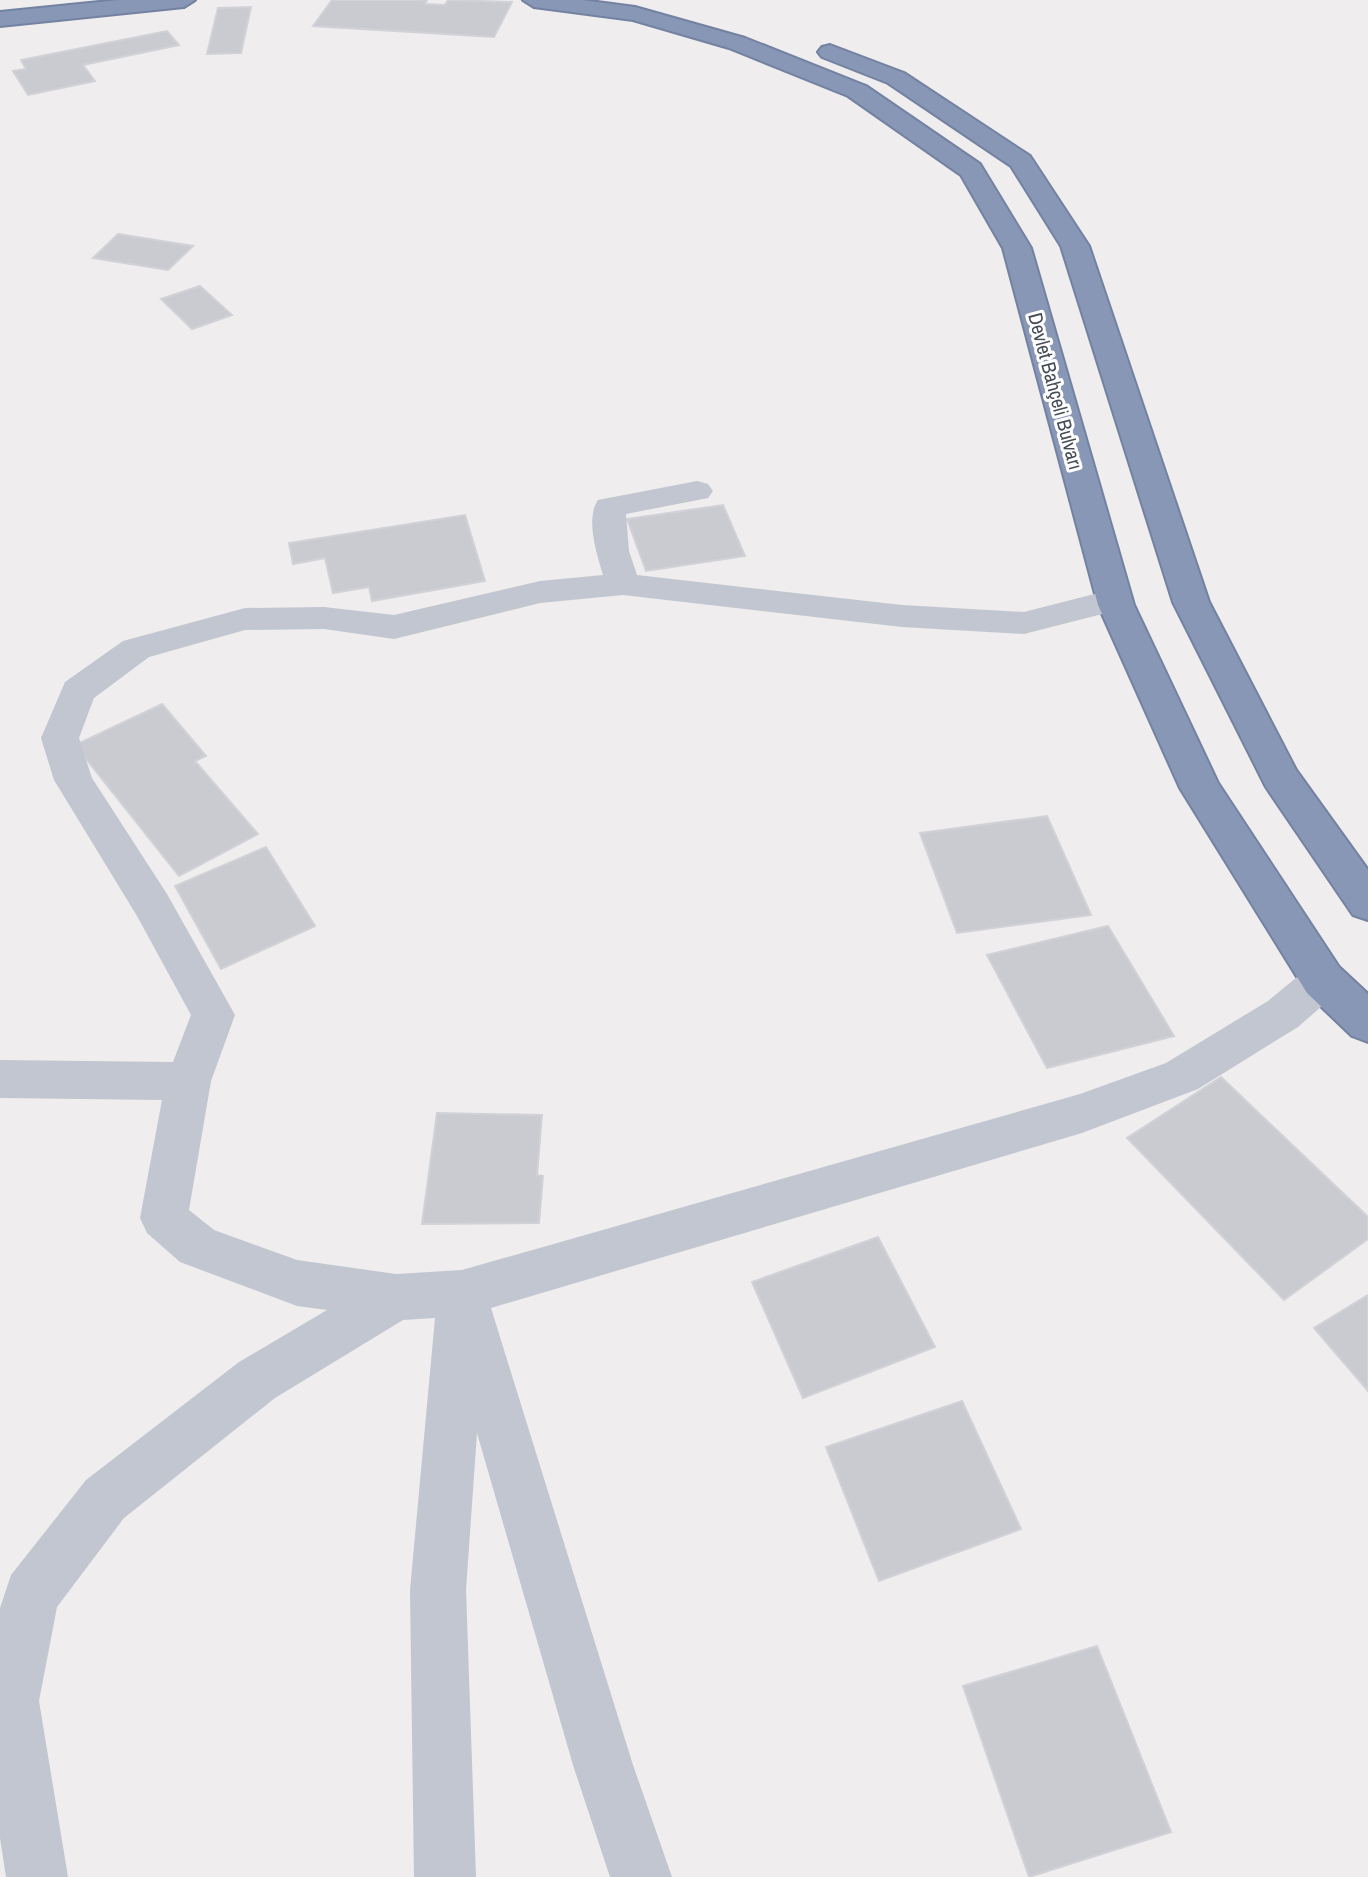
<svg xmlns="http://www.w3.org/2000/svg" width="1368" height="1877" font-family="'Archivo Narrow',sans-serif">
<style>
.building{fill:#cacbd1;stroke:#d1d2d8;stroke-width:2}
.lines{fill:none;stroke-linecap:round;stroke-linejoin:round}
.highway-casing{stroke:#7482a2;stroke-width:4}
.street{fill:#c1c6d0;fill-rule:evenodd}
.highway{fill:#8997b7;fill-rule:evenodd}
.labels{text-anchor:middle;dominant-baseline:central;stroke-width:6;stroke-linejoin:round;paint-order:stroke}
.far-street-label{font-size:20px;fill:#474d58;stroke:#fff}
</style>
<rect width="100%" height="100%" fill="#efeded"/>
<!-- building -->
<g class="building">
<polygon points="332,0 427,0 425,4 445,5 448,0 512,2 494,37 313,26"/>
<polygon points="251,7 241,53 207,54 218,8"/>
<polygon points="167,31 179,45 83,65 95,81 28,95 13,71 26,69 21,60"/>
<polygon points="118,234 193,246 168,270 93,258"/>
<polygon points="200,286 232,315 192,329 161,299"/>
<polygon points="723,505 745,556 646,571 627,519"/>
<polygon points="465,515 485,581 372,601 369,587 333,593 325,558 293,564 289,543"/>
<polygon points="162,704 206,756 195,761 258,834 179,876 75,745"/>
<polygon points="1047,816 1091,915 957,933 920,833"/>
<polygon points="266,847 315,926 221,969 175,886"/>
<polygon points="1108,926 1174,1036 1047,1068 987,955"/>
<polygon points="1221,1077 1368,1217 1368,1239 1284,1300 1127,1138"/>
<polygon points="437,1113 542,1115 537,1175 543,1176 539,1223 422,1224"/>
<polygon points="878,1237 935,1347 803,1398 752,1282"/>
<polygon points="1368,1295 1368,1391 1314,1328"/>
<polygon points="962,1401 1021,1529 879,1581 826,1447"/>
<polygon points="1097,1646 1171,1832 1029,1877 963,1686"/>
</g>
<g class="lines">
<!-- highway casing -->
<g class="highway-casing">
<g id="highway">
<polygon points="119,0 195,0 184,7 0,26 0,12"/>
<polygon points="523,0 582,0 635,7 745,38 866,86 980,164 1031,248 1134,605 1218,783 1339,967 1368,994 1368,1042 1352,1036 1307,993 1180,788 1098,605 1003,248 961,175 848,96 729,48 633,20 534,7"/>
<polygon points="830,45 904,73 1030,156 1089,246 1209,602 1296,770 1368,870 1368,920 1353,915 1266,787 1173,602 1061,246 1011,166 888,83 822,57 818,52 822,47"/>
</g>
</g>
<!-- street -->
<path class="street" d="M697 481 708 484 713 491 708 498 626 514 629 551 637 575 902 605 1024 612 1114 589 1126 592 1131 600 1126 608 1024 634 902 627 623 595 540 603 394 639 324 629 245 630 149 657 94 698 79 738 92 778 167 894 235 1015 211 1081 189 1210 214 1230 297 1260 396 1274 462 1270 1080 1094 1166 1063 1268 1001 1308 968 1323 963 1338 968 1344 980 1338 992 1298 1027 1198 1089 1082 1133 491 1308 633 1765 672 1877H610L573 1765 477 1433 466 1590 476 1877H414L410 1590 435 1318 403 1320 275 1398 124 1518 57 1607 39 1701 68 1877H6L0 1838V1608L11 1575 86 1480 239 1362 327 1310 297 1306 180 1262 147 1233 140 1218 162 1100 0 1098V1060L173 1062 191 1015 137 916 54 780 41 738 65 682 123 641 245 608 324 607 394 615 540 581 603 575C597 555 585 519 598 500Z"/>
<!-- highway -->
<use href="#highway" class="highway"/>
</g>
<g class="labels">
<!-- far-street labels -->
<g class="far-street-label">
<text transform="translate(1056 391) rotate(75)">Devlet Bahçeli Bulvarı</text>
</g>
</g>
</svg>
